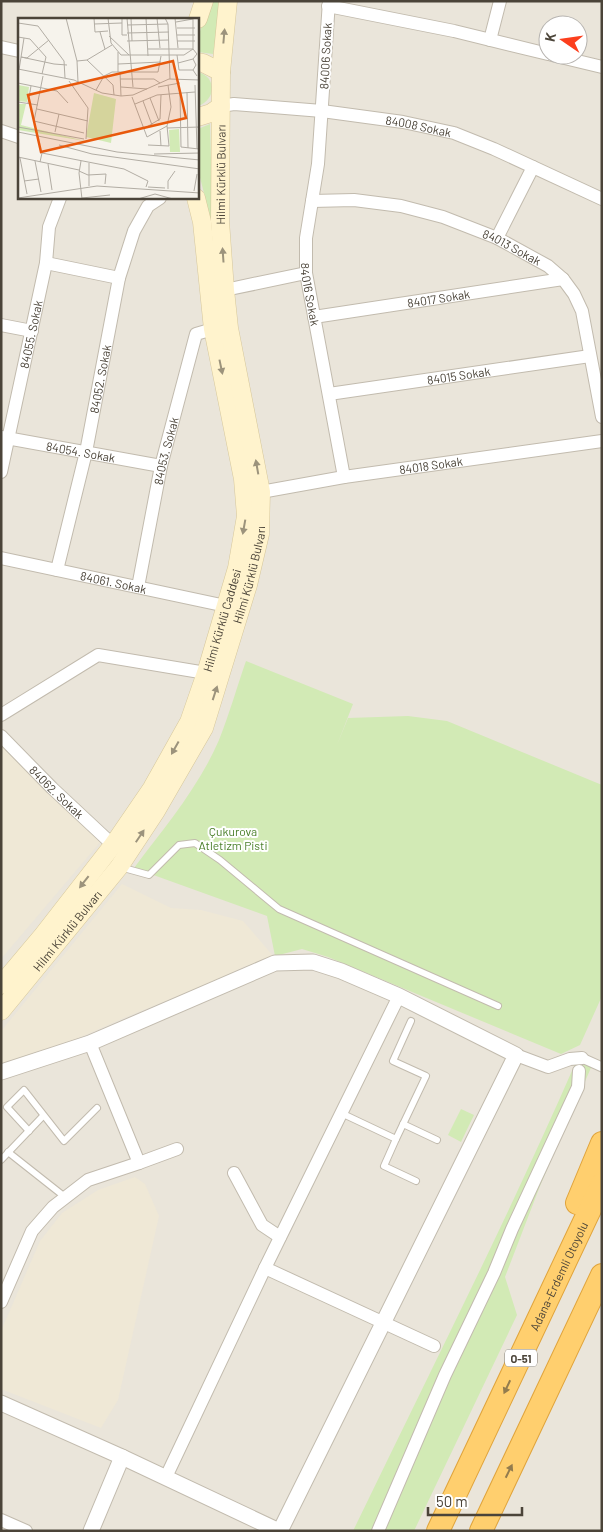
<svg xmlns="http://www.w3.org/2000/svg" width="603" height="1532" font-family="Barlow,sans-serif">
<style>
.residential{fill:#eae5da;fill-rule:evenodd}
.education{fill:#efe8d6}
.green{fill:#d2eab5}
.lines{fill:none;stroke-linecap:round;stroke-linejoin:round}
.service-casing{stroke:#c2bbae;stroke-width:8}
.pedestrian-casing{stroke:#c2bbae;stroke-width:11}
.minor-casing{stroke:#c2bbae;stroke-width:14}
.tertiary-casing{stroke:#c2bbae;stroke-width:17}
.secondary-casing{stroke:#d6c79b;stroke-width:19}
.motorway-casing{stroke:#e0a43c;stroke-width:24}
.service{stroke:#fff;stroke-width:6}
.pedestrian{stroke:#fff;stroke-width:9}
.minor{stroke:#fff;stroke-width:12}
.tertiary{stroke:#fff;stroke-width:15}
.secondary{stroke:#fff3cd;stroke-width:18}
.motorway{stroke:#ffcf6e;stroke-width:22}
.oneway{fill:#9c937c}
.oneway2{fill:#937c4e}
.labels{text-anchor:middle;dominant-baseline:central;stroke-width:4;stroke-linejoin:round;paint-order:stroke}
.shield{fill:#fff;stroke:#817c74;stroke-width:1}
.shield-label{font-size:11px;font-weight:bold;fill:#4b4439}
.street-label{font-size:12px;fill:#4b4439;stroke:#fff}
.park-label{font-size:12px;fill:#4a7f2a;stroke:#fff}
.inset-road{fill:none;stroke:#b2ada4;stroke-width:1}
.view{fill:#e8590c;fill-opacity:0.15;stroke:#e8590c;stroke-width:2.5}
.inset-edge{fill:none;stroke:#4b4439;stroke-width:2.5}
</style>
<rect width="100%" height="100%" fill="#f6f3ec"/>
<!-- residential -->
<path class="residential" d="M1 1H602V1531H1ZM19 19H198V198H19ZM548 25H578V55H548Z"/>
<!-- education -->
<g class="education">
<polygon points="1,743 103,839 1,959"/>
<polygon points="122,884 171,908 201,910 243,921 274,957 243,967 210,983 126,1017 29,1060 7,1064 1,1062 2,1030"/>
<polygon points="135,1177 145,1184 159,1216 118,1400 101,1428 1,1389 1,1331 40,1241 62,1213 98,1190"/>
</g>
<!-- green -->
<g class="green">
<polygon points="209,1 222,1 213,54 198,52 198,38"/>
<path d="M198 72C217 77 216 100 198 106Z"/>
<polygon points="210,124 212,194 222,324 255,496 252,545 224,646 201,720 187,747 147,814 123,849 1,1000 1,995 121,847 145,812 184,746 198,718 222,645 248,545 252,518 253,496 220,325 204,193 198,170 198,129"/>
<path d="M246 661 353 704 337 745 348 718 408 716 447 721 602 785V996L580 1045 561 1054 328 957 302 949 275 956 267 916 134 868C164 828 199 787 219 740 229 715 237 687 246 661Z"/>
<path d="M593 1063 540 1186 505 1277 517 1315 414 1531H353C428 1376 506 1222 575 1064Z"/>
<polygon points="461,1109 474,1115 461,1142 448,1135"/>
</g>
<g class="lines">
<!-- service casing -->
<g class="service-casing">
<g id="service">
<polyline points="120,867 149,875 179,845 195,843 220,860 279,909 498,1006"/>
<polyline points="341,1113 396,1139 426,1076 393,1061 411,1021"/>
<polyline points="403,1124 437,1140"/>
<polyline points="29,1131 7,1107 24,1090 64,1141 97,1108"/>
<polyline points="396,1139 384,1166 416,1181"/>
<polyline points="8,1152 65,1197"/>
<polyline points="1,1160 43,1116"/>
</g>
</g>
<!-- pedestrian casing -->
<g class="pedestrian-casing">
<polyline id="pedestrian" points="582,1058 602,1067"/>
</g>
<!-- minor casing -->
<g class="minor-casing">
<g id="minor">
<path id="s1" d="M329 1 318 164 306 238V273L344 477"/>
<polyline points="328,6 454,31 548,54"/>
<polyline points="490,40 500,1"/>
<polyline points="1,47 19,51"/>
<polyline points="552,55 602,67"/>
<path id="s2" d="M221 106 234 104 322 111 403 122 454 133 494 149 602 199"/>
<polyline points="1,131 19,137"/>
<path id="s3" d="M312 201 354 200 401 206 443 217 497 238 548 266 563 279 574 294 582 311 602 417"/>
<polyline points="497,238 533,167"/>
<polyline points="46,263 119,278"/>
<polyline points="225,290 306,273"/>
<path id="s4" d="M314 317 563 279"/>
<polyline points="1,325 32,331"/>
<path id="s5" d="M329 394 590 356"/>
<path id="s6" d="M1 437 161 466"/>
<path id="s7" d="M1 472 46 263 49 227 60 198"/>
<path id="s8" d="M261 492 344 477 602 441"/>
<path id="s9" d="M1 558 226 606"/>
<path id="s10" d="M57 570 86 452 119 278 134 231 148 206 160 198"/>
<path id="s11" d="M138 587 161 466 196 334 213 329"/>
<polyline points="1,715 98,655 206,673"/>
<path id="s12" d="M1 736 52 788 113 845"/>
<polyline points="90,1043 139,1163"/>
<polyline points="516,1055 548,1067 570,1059 582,1058"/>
<polyline points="234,1173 262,1225 280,1237"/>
<polyline points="265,1268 434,1346"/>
<polyline points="1,1302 32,1231 53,1207 88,1180 139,1163 177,1149"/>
<polyline points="166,1477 265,1268 399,996"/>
<polyline points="1,1520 26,1531"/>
<polyline points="378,1531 445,1375 494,1273 512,1229 578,1087 579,1071"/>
</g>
</g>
<!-- tertiary casing -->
<g class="tertiary-casing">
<g id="tertiary">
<polyline points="1,1072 90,1043 275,963 313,962 341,971 399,996 516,1055 280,1531"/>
<polyline points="1,1403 122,1457 279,1531"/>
<polyline points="91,1531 122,1457"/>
</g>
</g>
<!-- secondary casing -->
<g class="secondary-casing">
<g id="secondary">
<polyline points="198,19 204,1"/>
<polyline points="198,62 203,63 221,72"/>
<polyline points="198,117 211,113 221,106"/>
<path id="s13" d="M1 985 43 935 113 845 152 788 189 722 206 673 237 568 246 516 243 479 213 329 202 222 196 198"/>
<path id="s14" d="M1 1011 119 867 156 811 204 728 248 585 260 534 261 492 229 328 225 290 220 221 221 72 228 1"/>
</g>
</g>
<!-- motorway casing -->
<g class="motorway-casing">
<g id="motorway">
<polyline points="577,1203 602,1143"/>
<path id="s15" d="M438 1531 602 1184"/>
<polyline points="481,1531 602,1275"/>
</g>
</g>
<!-- service -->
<use href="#service" class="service"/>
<!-- pedestrian -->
<use href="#pedestrian" class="pedestrian"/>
<!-- minor -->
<use href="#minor" class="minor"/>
<!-- tertiary -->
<use href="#tertiary" class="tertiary"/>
<!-- secondary -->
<use href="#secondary" class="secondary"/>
<!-- motorway -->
<use href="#motorway" class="motorway"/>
</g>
<!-- one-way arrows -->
<defs><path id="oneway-solid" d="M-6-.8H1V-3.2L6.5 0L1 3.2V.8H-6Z" transform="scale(1.25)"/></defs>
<g class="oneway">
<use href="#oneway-solid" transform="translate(224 36) rotate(-85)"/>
<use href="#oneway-solid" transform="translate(223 255) rotate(-94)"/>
<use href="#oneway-solid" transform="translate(221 367) rotate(78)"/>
<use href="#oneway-solid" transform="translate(257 467) rotate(-100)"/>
<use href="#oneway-solid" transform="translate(244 527) rotate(100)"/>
<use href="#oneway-solid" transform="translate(215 693) rotate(-72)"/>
<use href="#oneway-solid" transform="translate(175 748) rotate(119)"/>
<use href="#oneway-solid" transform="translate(140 836) rotate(-56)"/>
<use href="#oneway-solid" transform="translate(84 882) rotate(128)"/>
</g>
<g class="oneway2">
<use href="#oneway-solid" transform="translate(507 1387) rotate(115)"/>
<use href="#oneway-solid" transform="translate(509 1471) rotate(-64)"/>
</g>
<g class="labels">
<!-- shield labels -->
<rect class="shield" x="505" y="1349.5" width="32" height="17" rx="4"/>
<g class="shield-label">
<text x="521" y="1358">O-51</text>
</g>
<!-- street labels -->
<g class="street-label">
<text transform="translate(325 56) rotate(-87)">84006 Sokak</text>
<text stroke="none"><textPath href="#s2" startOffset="199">84008 Sokak</textPath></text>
<text stroke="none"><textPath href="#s14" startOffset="914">Hilmi Kürklü Bulvarı</textPath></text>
<text stroke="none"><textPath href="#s3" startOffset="208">84013 Sokak</textPath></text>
<text stroke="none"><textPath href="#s1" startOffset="295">84016 Sokak</textPath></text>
<text stroke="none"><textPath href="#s4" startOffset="126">84017 Sokak</textPath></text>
<text stroke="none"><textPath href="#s7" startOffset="141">84055. Sokak</textPath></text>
<text stroke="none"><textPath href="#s5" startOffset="131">84015 Sokak</textPath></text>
<text stroke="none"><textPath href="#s10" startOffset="196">84052. Sokak</textPath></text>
<text stroke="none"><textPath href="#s6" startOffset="81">84054. Sokak</textPath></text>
<text stroke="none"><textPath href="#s11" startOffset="139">84053. Sokak</textPath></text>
<text stroke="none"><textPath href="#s8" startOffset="172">84018 Sokak</textPath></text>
<text stroke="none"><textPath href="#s14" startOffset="509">Hilmi Kürklü Bulvarı</textPath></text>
<text stroke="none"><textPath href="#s9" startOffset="115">84061. Sokak</textPath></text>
<text stroke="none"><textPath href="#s13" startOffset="431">Hilmi Kürklü Caddesi</textPath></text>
<text stroke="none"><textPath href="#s12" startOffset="79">84062. Sokak</textPath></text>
<text stroke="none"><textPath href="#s14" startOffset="104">Hilmi Kürklü Bulvarı</textPath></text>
<text stroke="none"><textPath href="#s15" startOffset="282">Adana-Erdemli Otoyolu</textPath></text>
</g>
<!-- park labels -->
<g class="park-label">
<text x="233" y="831">Çukurova<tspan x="233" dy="14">Atletizm Pisti</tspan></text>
</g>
</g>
<!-- overview -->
<g transform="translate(18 18)">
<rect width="181" height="181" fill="#f6f3ec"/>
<path d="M0 67 11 69 9 84 0 83ZM76 75 98 81 93 125 68 119ZM0 86H8L3 107 67 123 0 112ZM161 111 162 134H152L151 112Z" fill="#d2eab5"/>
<path class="inset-road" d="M48 0 59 43 60 64M76 0 77 14 90 13M90 0 93 25 103 37H166L175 31M104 0V17H109M109 0 115 69M113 0 114 23M128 0 130 38M139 0 142 30M147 0 150 6 152 61M157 0 160 30M175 0V31M158 4 175 1M0 5 20 8 46 43 47 60M76 6 104 5M109 7 150 6M159 10H177M82 14 87 31M109 15 151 14M159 17H177M91 18 111 37M0 19 12 21 28 39 24 56M31 22 9 40 3 39 36 46 49 47M109 23 151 22M159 23H177M130 31H175M100 34V54M159 37 161 52H175M175 41 178 47 175 52 179 58M69 42 95 67 96 77M59 43 69 42 94 27M160 45 175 41 179 36 175 31M100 46 143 44M0 51 56 62 84 75 103 78 115 77 151 61 182 62M1 52 6 20M102 54 103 78M25 58 16 103 66 115M102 61H136L142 65M51 63 70 90 68 121M0 65 39 73 50 85M177 67 179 131M103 69 129 71M140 69 162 65M78 72 86 58 94 54H140L143 38M162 74 163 129 181 131M169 74 170 130M114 79 129 119 149 108 153 89 150 67M132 80 141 103M125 83 134 107M0 84 20 87M10 85 13 68M117 86 139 77 177 74M19 91 70 103M0 109 66 121M127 110 142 101 143 77M149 110 182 109M142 113 143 128M0 114 99 134 182 142M37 114 41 96M41 127 74 136 182 151M130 127 151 128 149 108M136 136 182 135M0 139 61 152M2 140 9 176M17 143 23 174M63 143 61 155 64 181M22 144 24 135 106 151 130 163 128 169M30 146 34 172M61 153 70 157 88 156 87 166M6 163 21 161M71 168V145M130 169 147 170M150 171V163L157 153M176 173 179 156M0 180 79 168 182 175M64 180 92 177M120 181 137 176 155 181"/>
<path class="view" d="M155 43 168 100 23 134 10 77Z"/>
<rect width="181" height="181" class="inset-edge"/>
</g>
<!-- border -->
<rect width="603" height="1532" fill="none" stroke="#4b4439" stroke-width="5"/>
<!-- north arrow -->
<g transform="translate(563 40) rotate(283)"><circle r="24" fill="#ffffff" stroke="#b7b4b0"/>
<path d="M0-4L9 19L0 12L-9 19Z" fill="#fc3f1d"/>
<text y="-8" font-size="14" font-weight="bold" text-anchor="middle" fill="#4b4439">K</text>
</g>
<!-- scale -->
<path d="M428 1507v8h94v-8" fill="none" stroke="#4b4439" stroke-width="2.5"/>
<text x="436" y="1507" font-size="15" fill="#4b4439" stroke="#ffffff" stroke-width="4" paint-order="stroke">50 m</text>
</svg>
